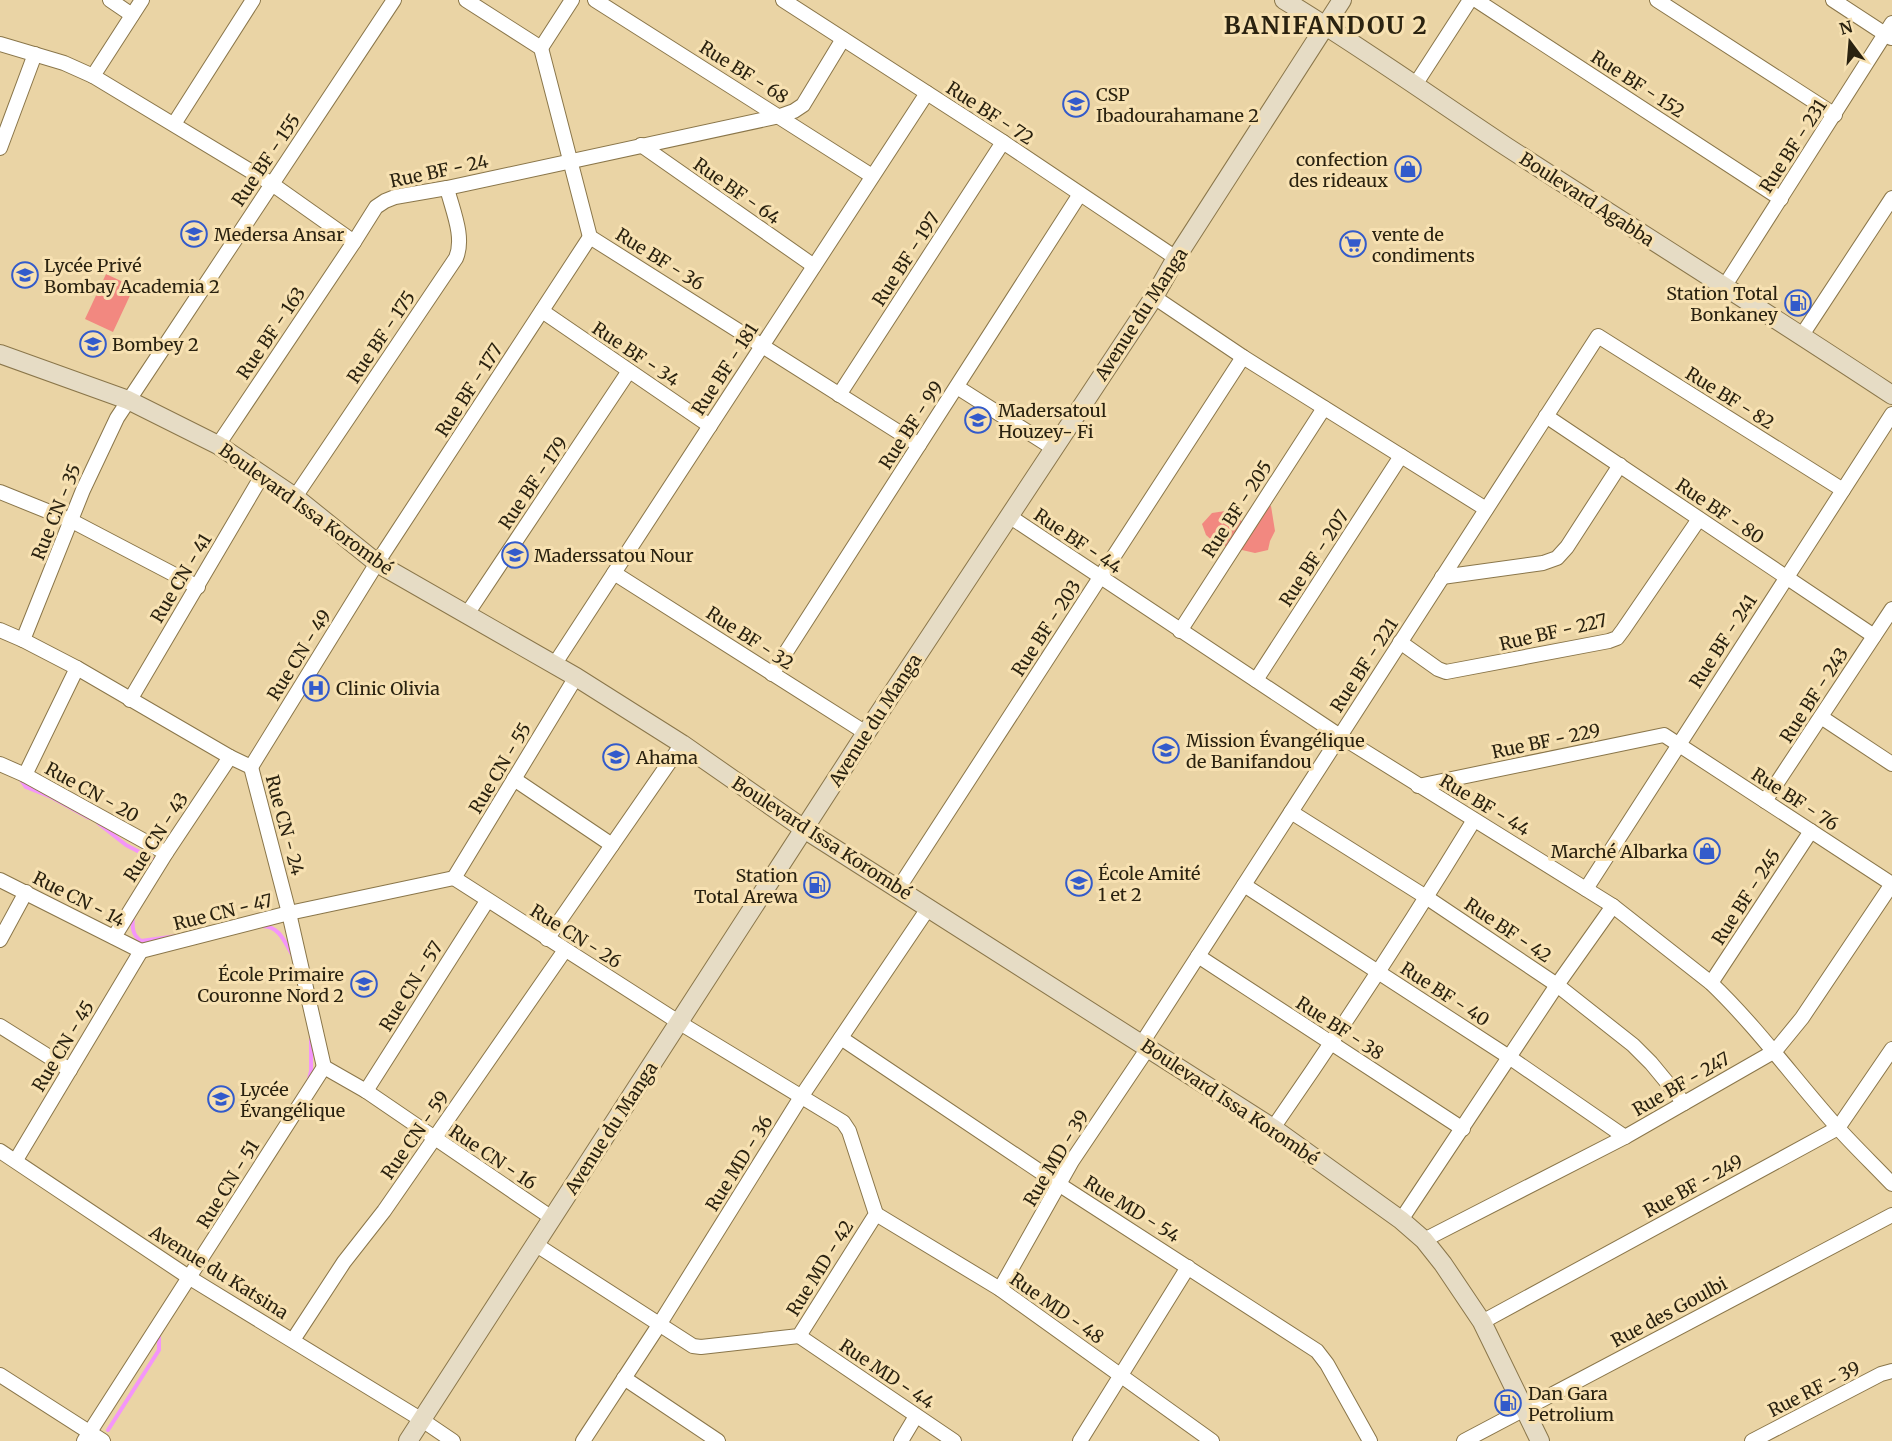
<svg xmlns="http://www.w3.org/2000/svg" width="1892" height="1441" font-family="Merriweather,serif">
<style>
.green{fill:#f28880}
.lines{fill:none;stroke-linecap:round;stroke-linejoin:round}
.stream{stroke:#f495f9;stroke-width:4}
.street-casing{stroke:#8a764a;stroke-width:16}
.secondary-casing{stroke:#8a764a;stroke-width:20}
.street{stroke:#fff;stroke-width:14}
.secondary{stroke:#e6dcc5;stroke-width:18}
.labels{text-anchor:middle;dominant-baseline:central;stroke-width:6;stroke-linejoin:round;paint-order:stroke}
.street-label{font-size:18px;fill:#2a2210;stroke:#f7e1b2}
.poi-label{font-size:18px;fill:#2a2210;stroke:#f7e1b2;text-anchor:start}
.district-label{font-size:24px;font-weight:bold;letter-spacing:1.5px;fill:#2a2210;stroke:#f7e1b2}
</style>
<rect width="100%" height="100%" fill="#ead4a5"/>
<!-- green -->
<g class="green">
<polygon points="106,274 134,287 113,332 85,319"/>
<polygon points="1271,506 1275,531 1270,541 1268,550 1255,553 1216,544 1206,535 1202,524 1212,513 1232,510 1234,516 1243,522 1249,530 1260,521 1258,509"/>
</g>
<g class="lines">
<!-- stream -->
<g class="stream">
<polyline points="19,777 26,787 51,797 89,818"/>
<polyline points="98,823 126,845 153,859 155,863"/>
<path d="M133 917C132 926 132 935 141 941L177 936"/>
<path d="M262 926C280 926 285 943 293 956"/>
<polyline points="308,1083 311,1071 311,1037"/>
<polyline points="108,1430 159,1350 159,1334"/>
</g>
<!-- street casing -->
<g class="street-casing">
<g id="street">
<polyline points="110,0 132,15"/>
<polyline points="466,0 541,48 590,237 919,445"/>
<polyline points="595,0 872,176"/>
<polyline points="783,0 1003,142 1176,258"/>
<polyline points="1476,0 1781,199"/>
<polyline points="1657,0 1835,115"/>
<polyline points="1833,0 1891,38"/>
<polyline points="0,44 64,63 93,76 272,184 354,242 376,207 385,201 395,197 447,188 780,116 794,111 803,105 843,39"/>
<polyline points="541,48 572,0"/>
<polyline points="93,76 142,0"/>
<polyline points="1415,85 1470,0"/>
<polyline points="174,124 253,0"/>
<polyline points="641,145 814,266"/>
<polyline points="0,148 35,54"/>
<polyline points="1724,287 1892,23"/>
<polyline points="1154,297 1243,357 1486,509"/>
<polyline points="542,311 710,426"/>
<polyline points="1802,335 1892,198"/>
<polyline points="957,387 1053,448"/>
<polyline points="839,395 1003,142"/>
<polyline points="1546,416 1874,636"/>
<polyline points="218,445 354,242"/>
<polyline points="0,492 72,521 198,587"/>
<path d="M295 497 456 258C465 237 452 209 447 188"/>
<path d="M1009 516 1340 736 1613 906 1711 983C1758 1028 1795 1080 1838 1128 1855 1147 1874 1165 1892 1184"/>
<polyline points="614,573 866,733"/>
<polyline points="1442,577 1543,563 1557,558 1567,547 1620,465"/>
<polyline points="467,614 629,371"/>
<polyline points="0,630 23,640 77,668 230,757 251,767 289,913 324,1067"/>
<polyline points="1180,631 1324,408"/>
<polyline points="23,640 83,490 117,418 394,0"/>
<polyline points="1400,642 1438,669 1446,672 1609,641 1617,638 1623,630 1699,519"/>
<polyline points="554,665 927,93"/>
<polyline points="772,674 1080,194"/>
<polyline points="1256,680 1401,456"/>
<polyline points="130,700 263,474"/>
<polyline points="1821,717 1892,764"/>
<polyline points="0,764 25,775 166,853"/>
<polyline points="251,767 377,563 590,237"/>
<polyline points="25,775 77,668"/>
<polyline points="514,779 612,845"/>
<polyline points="1418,786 1664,735 1892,884"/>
<polyline points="1765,801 1892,609"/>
<polyline points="1291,812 1426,897 1557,985 1633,1045 1651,1063 1684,1103"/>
<polyline points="454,878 680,1023 843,1122 849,1131 876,1214 799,1336 701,1347 693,1346 535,1244"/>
<polyline points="454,878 576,677"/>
<polyline points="0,880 141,951"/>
<polyline points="1244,885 1509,1057 1625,1137"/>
<polyline points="898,889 1243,357"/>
<polyline points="1586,889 1892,414"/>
<polyline points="114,937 166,853 230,757"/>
<polyline points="547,939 682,744"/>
<polyline points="0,940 26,892"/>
<polyline points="141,951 289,913 454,878"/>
<polyline points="1198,956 1463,1129"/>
<polyline points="1711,983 1811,831"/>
<polyline points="0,1026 70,1070"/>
<polyline points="841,1038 1060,1185 1317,1351 1327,1364 1370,1441"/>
<polyline points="1142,1043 1598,336 1843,490"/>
<polyline points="324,1067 366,1091 552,1218"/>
<polyline points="366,1091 487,901"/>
<path d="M1273 1128C1343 1027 1410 925 1474 820"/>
<polyline points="0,1151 190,1278 422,1420 453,1441"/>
<polyline points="16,1160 141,951"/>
<polyline points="876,1214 1000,1289 1212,1441"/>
<polyline points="1401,1220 1557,985 1613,906"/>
<polyline points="1424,1240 1625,1137 1775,1051 1802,1018 1892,884"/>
<polyline points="1000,1289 1072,1161 1148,1048"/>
<polyline points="1482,1322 1838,1128 1892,1049"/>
<polyline points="799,1336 954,1441"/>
<polyline points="293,1340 344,1262 384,1211 565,950"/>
<polyline points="0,1375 103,1441"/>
<polyline points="624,1378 718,1441"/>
<polyline points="84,1441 324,1067"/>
<polyline points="583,1441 659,1325 801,1097 929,907"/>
<polyline points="901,1441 916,1416"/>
<polyline points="1080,1441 1188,1267"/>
<polyline points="1464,1441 1892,1215"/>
<polyline points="1752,1441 1881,1374 1892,1371"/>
</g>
</g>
<!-- secondary casing -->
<g class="secondary-casing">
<g id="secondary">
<path d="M1284 0C1360 46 1433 98 1507 147 1635 230 1765 311 1892 395"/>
<polyline points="0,354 128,400 218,445 295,497 377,563 576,677 682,744 804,829 1273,1128 1401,1220 1424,1240 1443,1264 1482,1322 1540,1441"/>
<polyline points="408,1441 866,733 1154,297 1176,258 1342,0"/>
</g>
</g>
<!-- street -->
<use href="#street" class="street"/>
<!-- secondary -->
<use href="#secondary" class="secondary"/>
</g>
<!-- icons -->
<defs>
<g id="school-ring" transform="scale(1.35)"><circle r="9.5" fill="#f7e1b2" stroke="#335bcb" stroke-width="1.5"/><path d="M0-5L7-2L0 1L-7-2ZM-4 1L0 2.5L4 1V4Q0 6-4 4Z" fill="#335bcb"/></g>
<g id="shop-ring" transform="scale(1.35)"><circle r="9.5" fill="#f7e1b2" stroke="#335bcb" stroke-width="1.5"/><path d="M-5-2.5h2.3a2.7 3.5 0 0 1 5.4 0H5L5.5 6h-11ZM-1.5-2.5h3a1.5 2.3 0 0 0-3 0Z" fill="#335bcb"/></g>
<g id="supermarket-ring" transform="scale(1.35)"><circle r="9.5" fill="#f7e1b2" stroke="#335bcb" stroke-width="1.5"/><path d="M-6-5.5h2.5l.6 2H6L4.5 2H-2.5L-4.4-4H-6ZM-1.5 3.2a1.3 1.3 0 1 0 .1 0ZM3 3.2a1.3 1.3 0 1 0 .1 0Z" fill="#335bcb"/></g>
<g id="fuel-ring" transform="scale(1.35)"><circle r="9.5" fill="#f7e1b2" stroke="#335bcb" stroke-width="1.5"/><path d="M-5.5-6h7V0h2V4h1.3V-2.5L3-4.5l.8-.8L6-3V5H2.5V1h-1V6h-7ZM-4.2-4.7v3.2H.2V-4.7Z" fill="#335bcb"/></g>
<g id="hospital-ring" transform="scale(1.35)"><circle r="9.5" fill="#f7e1b2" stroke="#335bcb" stroke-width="1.5"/><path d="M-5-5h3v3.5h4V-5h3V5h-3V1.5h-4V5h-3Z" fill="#335bcb"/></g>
</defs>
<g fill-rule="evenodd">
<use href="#school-ring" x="1076" y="104"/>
<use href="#shop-ring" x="1408" y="169"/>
<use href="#school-ring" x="194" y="234"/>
<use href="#supermarket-ring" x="1353" y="244"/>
<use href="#school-ring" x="25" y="275"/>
<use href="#fuel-ring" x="1798" y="303"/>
<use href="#school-ring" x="93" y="344"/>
<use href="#school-ring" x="978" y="420"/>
<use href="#school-ring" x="515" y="555"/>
<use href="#hospital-ring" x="316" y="688"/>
<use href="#school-ring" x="1166" y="750"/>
<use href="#school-ring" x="616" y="757"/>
<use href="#shop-ring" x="1707" y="851"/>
<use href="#school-ring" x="1079" y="883"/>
<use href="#fuel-ring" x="817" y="885"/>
<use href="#school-ring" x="364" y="984"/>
<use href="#school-ring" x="221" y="1099"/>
<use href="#fuel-ring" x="1508" y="1403"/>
</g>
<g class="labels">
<!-- street labels -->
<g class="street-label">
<text transform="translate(744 72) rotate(32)">Rue BF - 68</text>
<text transform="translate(1638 84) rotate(33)">Rue BF - 152</text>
<text transform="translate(990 113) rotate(33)">Rue BF - 72</text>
<text transform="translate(1793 146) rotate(-57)">Rue BF - 231</text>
<text transform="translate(266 160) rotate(-56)">Rue BF - 155</text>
<text transform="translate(439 171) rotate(-12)">Rue BF - 24</text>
<text transform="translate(737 191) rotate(35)">Rue BF - 64</text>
<text transform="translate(1587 199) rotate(33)">Boulevard Agabba</text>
<text transform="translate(660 259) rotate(32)">Rue BF - 36</text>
<text transform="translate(906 259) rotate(-57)">Rue BF - 197</text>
<text transform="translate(1141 314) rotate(-57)">Avenue du Manga</text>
<text transform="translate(271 333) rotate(-56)">Rue BF - 163</text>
<text transform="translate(381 337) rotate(-56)">Rue BF - 175</text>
<text transform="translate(636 354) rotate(34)">Rue BF - 34</text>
<text transform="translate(725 369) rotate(-57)">Rue BF - 181</text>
<text transform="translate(469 390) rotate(-57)">Rue BF - 177</text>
<text transform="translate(1730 398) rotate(32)">Rue BF - 82</text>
<text transform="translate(911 425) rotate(-57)">Rue BF - 99</text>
<text transform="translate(533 483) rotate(-56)">Rue BF - 179</text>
<text transform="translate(306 509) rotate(36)">Boulevard Issa Korombé</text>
<text transform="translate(1237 509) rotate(-57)">Rue BF - 205</text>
<text transform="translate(1720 511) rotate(34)">Rue BF - 80</text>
<text transform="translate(56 512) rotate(-68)">Rue CN - 35</text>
<text transform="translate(1078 541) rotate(34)">Rue BF - 44</text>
<text transform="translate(1314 558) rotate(-57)">Rue BF - 207</text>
<text transform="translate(181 578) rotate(-59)">Rue CN - 41</text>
<text transform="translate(1046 628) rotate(-57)">Rue BF - 203</text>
<text transform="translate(1553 632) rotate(-13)">Rue BF - 227</text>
<text transform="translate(750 638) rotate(33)">Rue BF - 32</text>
<text transform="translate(1723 641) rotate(-57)">Rue BF - 241</text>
<text transform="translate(299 655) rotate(-58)">Rue CN - 49</text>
<text transform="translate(1364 665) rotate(-57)">Rue BF - 221</text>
<text transform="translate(1814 695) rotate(-57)">Rue BF - 243</text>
<text transform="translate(875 720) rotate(-57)">Avenue du Manga</text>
<text transform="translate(1546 741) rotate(-12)">Rue BF - 229</text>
<text transform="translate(500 768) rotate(-59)">Rue CN - 55</text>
<text transform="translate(92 792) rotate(29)">Rue CN - 20</text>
<text transform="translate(1795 799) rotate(33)">Rue BF - 76</text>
<text transform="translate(1485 805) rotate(31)">Rue BF - 44</text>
<text transform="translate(285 825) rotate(75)">Rue CN - 24</text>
<text transform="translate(156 837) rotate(-57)">Rue CN - 43</text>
<text transform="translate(822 838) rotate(33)">Boulevard Issa Korombé</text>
<text transform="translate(1746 897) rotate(-57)">Rue BF - 245</text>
<text transform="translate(79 899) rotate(27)">Rue CN - 14</text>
<text transform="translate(223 912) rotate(-14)">Rue CN - 47</text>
<text transform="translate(1508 930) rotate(34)">Rue BF - 42</text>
<text transform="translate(576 936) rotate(32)">Rue CN - 26</text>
<text transform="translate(411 986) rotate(-58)">Rue CN - 57</text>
<text transform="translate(1445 994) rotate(33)">Rue BF - 40</text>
<text transform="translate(1340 1028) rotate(33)">Rue BF - 38</text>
<text transform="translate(63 1046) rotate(-59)">Rue CN - 45</text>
<text transform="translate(1681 1084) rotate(-30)">Rue BF - 247</text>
<text transform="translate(1230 1102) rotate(34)">Boulevard Issa Korombé</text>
<text transform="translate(611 1128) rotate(-57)">Avenue du Manga</text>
<text transform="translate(415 1135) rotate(-55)">Rue CN - 59</text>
<text transform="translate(493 1157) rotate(34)">Rue CN - 16</text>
<text transform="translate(1056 1158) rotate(-59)">Rue MD - 39</text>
<text transform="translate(739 1163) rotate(-58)">Rue MD - 36</text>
<text transform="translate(228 1184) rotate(-58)">Rue CN - 51</text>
<text transform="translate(1693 1186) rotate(-29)">Rue BF - 249</text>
<text transform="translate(1132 1209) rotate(32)">Rue MD - 54</text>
<text transform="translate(820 1268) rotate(-58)">Rue MD - 42</text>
<text transform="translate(219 1272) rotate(32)">Avenue du Katsina</text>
<text transform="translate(1057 1308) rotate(35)">Rue MD - 48</text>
<text transform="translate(1669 1312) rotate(-28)">Rue des Goulbi</text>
<text transform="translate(887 1374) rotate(34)">Rue MD - 44</text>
<text transform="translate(1814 1389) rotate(-27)">Rue RF - 39</text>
</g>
<!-- poi labels -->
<g class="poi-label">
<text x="1096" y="94">CSP<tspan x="1096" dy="21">Ibadourahamane 2</tspan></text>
<text x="1388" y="159" text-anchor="end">confection<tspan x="1388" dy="21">des rideaux</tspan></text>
<text x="214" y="234">Medersa Ansar</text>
<text x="1372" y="234">vente de<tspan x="1372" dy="21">condiments</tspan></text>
<text x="44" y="265">Lycée Privé<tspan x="44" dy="21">Bombay Academia 2</tspan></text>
<text x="1778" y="293" text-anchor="end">Station Total<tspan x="1778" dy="21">Bonkaney</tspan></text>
<text x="112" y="344">Bombey 2</text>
<text x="998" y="410">Madersatoul<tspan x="998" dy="21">Houzey- Fi</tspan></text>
<text x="534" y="555">Maderssatou Nour</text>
<text x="336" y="688">Clinic Olivia</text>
<text x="1186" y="740">Mission Évangélique<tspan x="1186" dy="21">de Banifandou</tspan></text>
<text x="636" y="757">Ahama</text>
<text x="1688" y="851" text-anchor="end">Marché Albarka</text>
<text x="1098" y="873">École Amité<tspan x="1098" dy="21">1 et 2</tspan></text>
<text x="798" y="875" text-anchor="end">Station<tspan x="798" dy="21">Total Arewa</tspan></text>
<text x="344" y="974" text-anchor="end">École Primaire<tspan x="344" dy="21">Couronne Nord 2</tspan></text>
<text x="240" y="1089">Lycée<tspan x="240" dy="21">Évangélique</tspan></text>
<text x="1528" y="1393">Dan Gara<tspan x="1528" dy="21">Petrolium</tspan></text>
</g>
<!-- district labels -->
<g class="district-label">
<text x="1326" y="25">BANIFANDOU 2</text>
</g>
</g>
<!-- north arrow -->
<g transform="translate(1850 42) rotate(344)" stroke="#f7e1b2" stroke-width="4.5" paint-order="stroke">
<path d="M0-4.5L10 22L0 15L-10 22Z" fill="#2a2210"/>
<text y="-9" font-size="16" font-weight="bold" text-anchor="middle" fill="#2a2210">N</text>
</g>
</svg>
